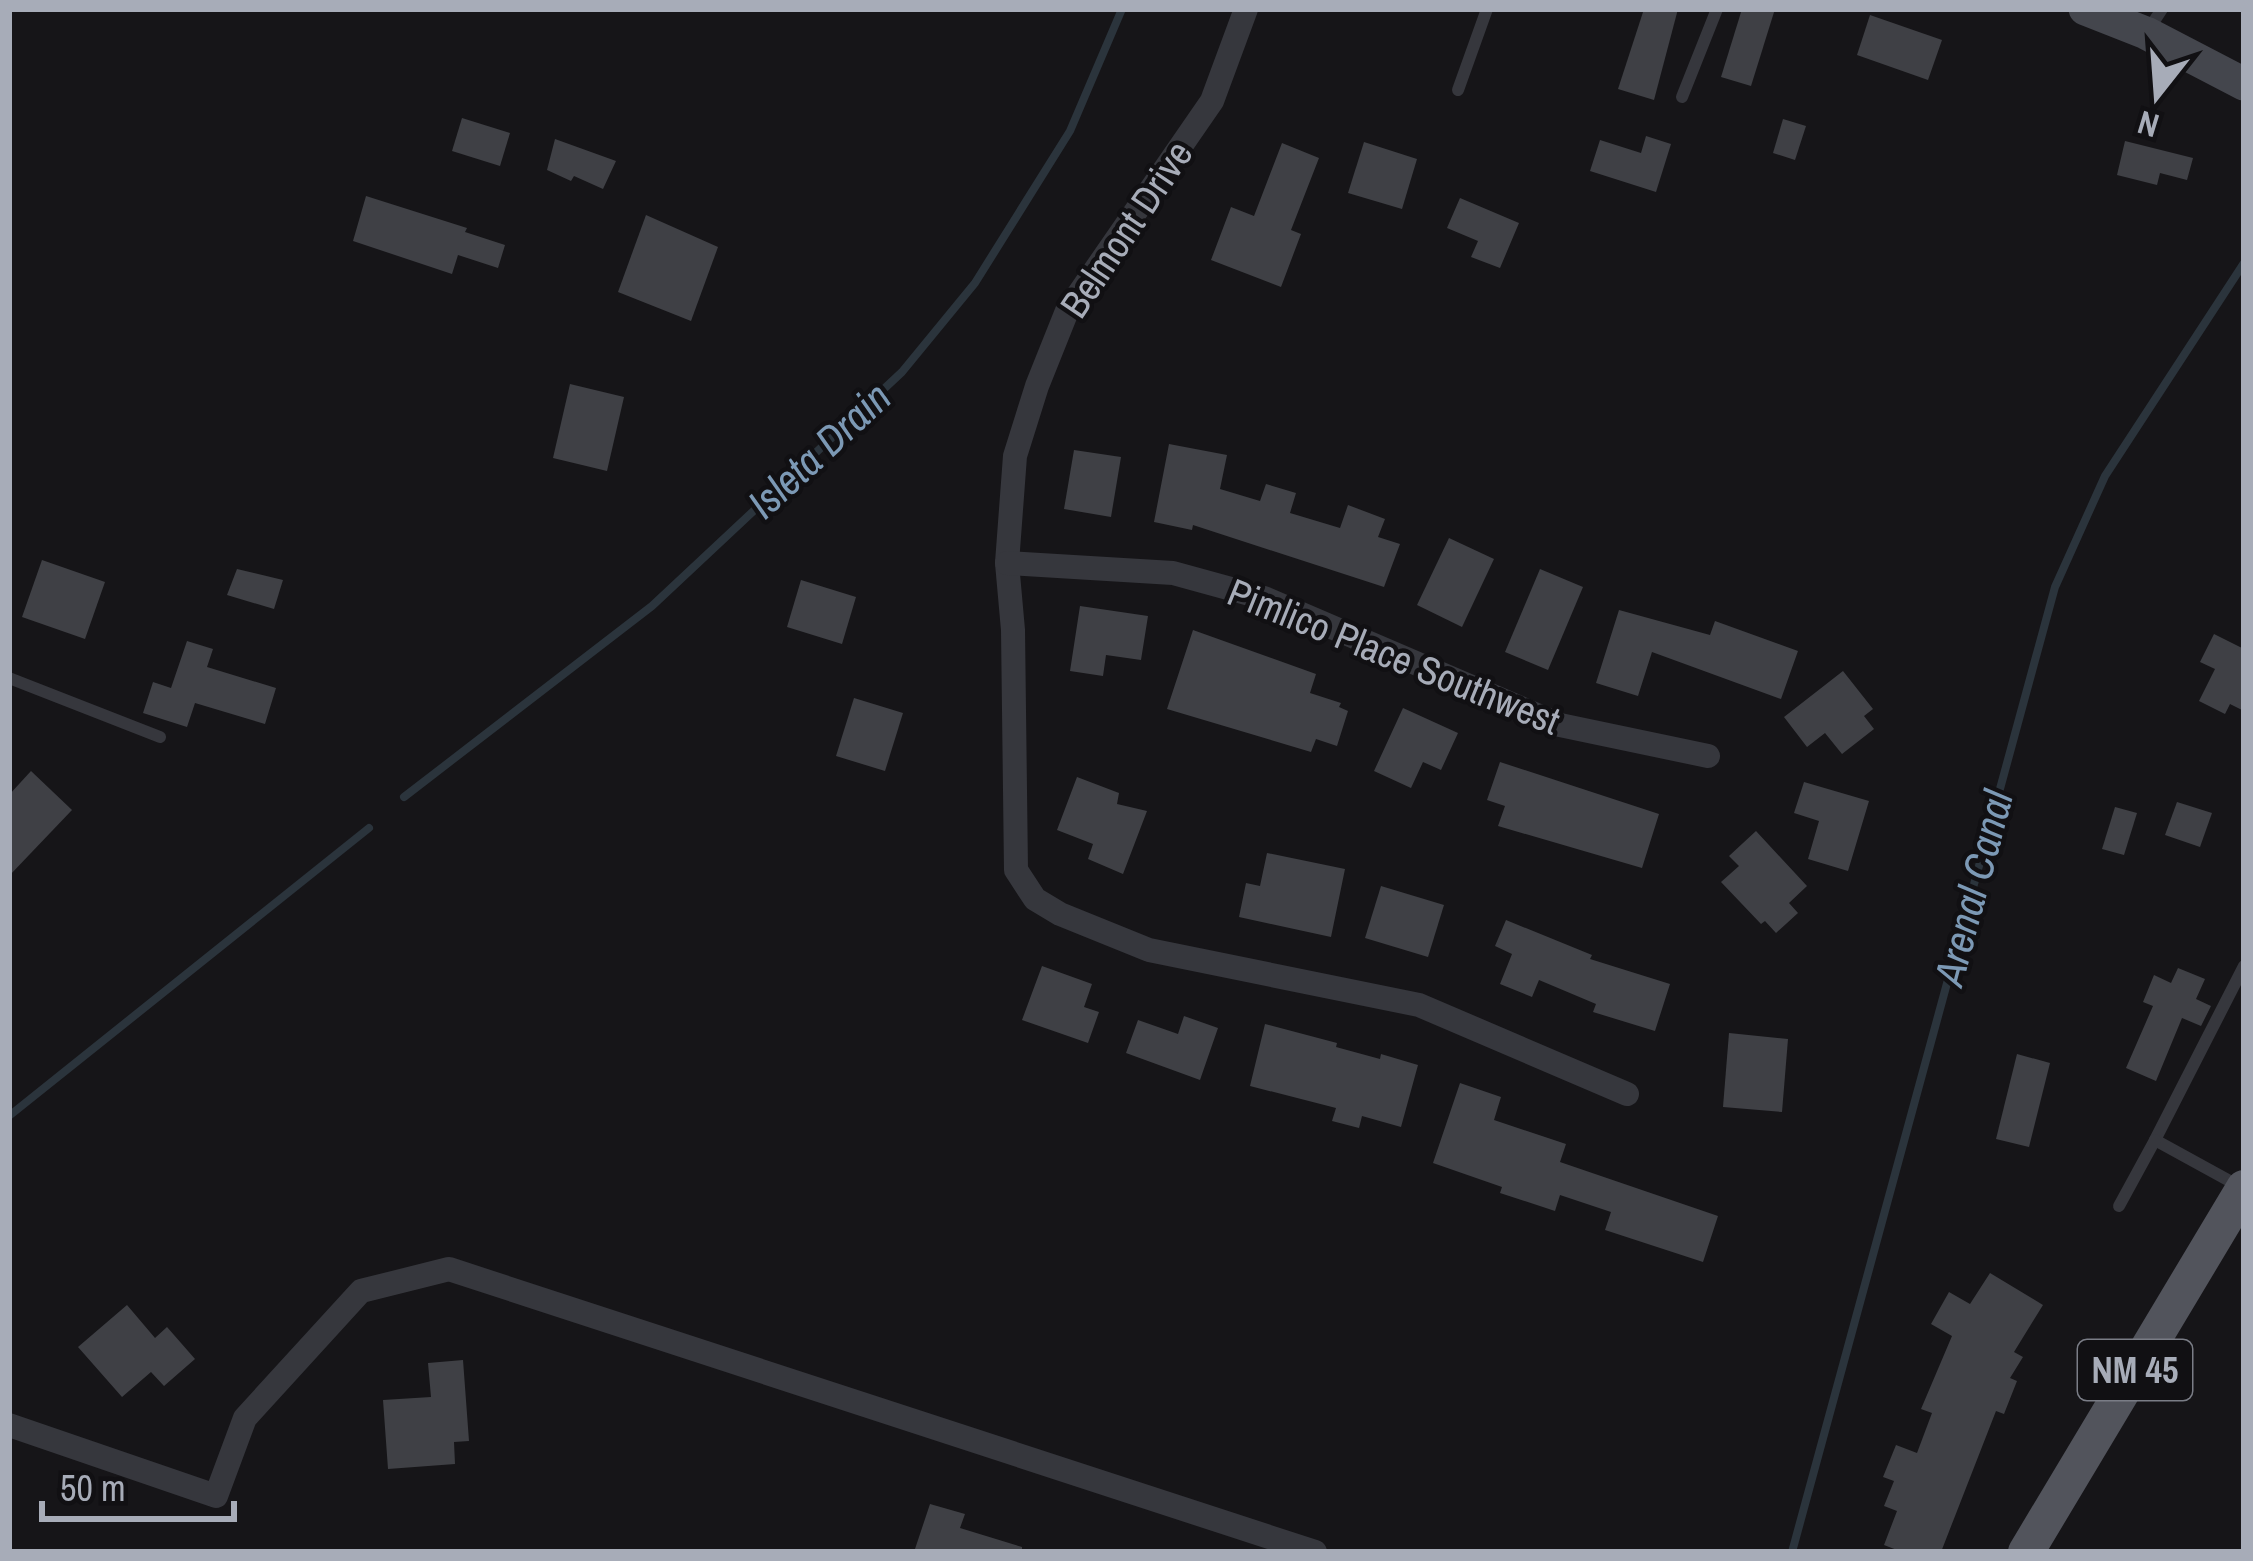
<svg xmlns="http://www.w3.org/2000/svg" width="2253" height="1561" font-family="'Archivo Narrow',sans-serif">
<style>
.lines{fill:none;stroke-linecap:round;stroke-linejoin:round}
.stream{stroke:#2b343c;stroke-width:8}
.building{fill:#3f4045}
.lane{stroke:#36373d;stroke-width:12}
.street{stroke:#36373d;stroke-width:24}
.secondary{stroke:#44464d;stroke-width:33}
.primary{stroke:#52545c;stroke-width:36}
.labels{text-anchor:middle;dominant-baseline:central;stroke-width:9;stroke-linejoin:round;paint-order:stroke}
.shield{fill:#111013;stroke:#7a7d86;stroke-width:3}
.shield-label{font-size:36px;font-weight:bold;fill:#a7acb8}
.street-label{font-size:39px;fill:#a7acb8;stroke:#111013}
.water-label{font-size:42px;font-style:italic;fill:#7c99b5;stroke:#111013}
</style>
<rect width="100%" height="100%" fill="#161518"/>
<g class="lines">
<!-- stream -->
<g class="stream">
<polyline points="404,797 652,606 902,372 975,283 1070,131 1122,9"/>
<polyline points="9,1116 369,828"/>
<polyline points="1792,1552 2055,587 2105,476 2244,263"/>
</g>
</g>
<!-- building -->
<g class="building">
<polygon points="1644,9 1678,9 1654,100 1618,89"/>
<polygon points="1742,9 1775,9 1751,86 1721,77"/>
<polygon points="1870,15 1942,40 1928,80 1857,55"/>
<polygon points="462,118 510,133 500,166 452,151"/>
<polygon points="1783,119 1806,126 1795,160 1773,153"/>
<polygon points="1646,136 1671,144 1656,192 1590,171 1600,140 1641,153"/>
<polygon points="555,139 616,161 603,189 574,176 571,181 547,170"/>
<polygon points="2125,141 2193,158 2187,180 2160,173 2157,185 2117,175"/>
<polygon points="1364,142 1417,159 1402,209 1348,193"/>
<polygon points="1282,143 1319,158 1291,230 1301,234 1281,287 1211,260 1231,207 1254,216"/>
<polygon points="366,196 467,228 465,232 505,245 498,268 458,255 452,274 353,241"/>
<polygon points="1460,198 1519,223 1500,268 1471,257 1478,241 1447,228"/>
<polygon points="646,215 718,247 691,321 618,292"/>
<polygon points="570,384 624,397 607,471 553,458"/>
<polygon points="1169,444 1227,455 1220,489 1260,501 1266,484 1296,493 1290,513 1340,528 1348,505 1385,519 1378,537 1400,544 1384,587 1193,525 1192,530 1154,522"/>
<polygon points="1074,450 1121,457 1111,517 1064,509"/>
<polygon points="1449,538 1494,559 1462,627 1417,605"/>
<polygon points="42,560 105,582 85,639 22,617"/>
<polygon points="237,569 283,580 274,609 227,595"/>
<polygon points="1540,569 1583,587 1548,670 1505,652"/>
<polygon points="801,580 856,597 842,644 787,627"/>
<polygon points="1080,606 1148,616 1141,660 1106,655 1103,676 1070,671"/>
<polygon points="1619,610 1710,635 1715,621 1798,651 1781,699 1652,652 1638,696 1596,683"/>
<polygon points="1193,630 1316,674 1310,693 1341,703 1339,707 1348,711 1337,746 1316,739 1311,752 1167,709"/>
<polygon points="2214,634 2244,649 2244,711 2230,704 2225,714 2199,701 2215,669 2200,662"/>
<polygon points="187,641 213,649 207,667 276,688 265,724 195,703 187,727 143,713 153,682 171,688"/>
<polygon points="1843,671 1873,709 1864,716 1874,729 1842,754 1825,733 1807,747 1784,717"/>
<polygon points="854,698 903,713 885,771 836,756"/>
<polygon points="1403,708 1458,733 1441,770 1423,762 1411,788 1374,771"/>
<polygon points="1500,762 1659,814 1642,868 1498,826 1505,806 1487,800"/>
<polygon points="31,771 72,810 9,876 9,795"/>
<polygon points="1077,777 1119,793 1117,804 1147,811 1123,874 1088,859 1093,844 1057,830"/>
<polygon points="1804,782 1869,801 1848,871 1808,859 1819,821 1794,813"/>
<polygon points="2177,802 2212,813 2200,847 2165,835"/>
<polygon points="2115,807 2137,813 2124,855 2102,849"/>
<polygon points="1756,831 1807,886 1789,903 1798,913 1776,933 1765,921 1761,924 1721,882 1739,866 1729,856"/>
<polygon points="1267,853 1345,869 1331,937 1239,917 1246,883 1260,886"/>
<polygon points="1381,886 1444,905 1428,957 1365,938"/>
<polygon points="1506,920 1592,955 1590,959 1670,984 1655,1031 1593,1012 1596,1004 1539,980 1532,997 1500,984 1512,954 1495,946"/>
<polygon points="1042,966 1092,984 1084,1007 1099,1012 1088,1043 1022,1020"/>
<polygon points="2178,968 2205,979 2196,999 2211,1006 2201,1026 2182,1018 2156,1081 2126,1068 2153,1006 2143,1002 2154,975 2171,983"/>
<polygon points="1184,1016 1218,1028 1200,1080 1126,1053 1138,1020 1178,1034"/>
<polygon points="1265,1024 1337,1043 1336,1047 1380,1059 1381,1054 1418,1065 1401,1127 1362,1116 1359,1128 1332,1121 1336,1108 1250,1086"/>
<polygon points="1729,1033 1788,1039 1782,1112 1723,1107"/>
<polygon points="2017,1054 2050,1063 2029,1147 1996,1139"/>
<polygon points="1460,1083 1501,1097 1494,1120 1566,1144 1560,1162 1718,1216 1703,1262 1605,1230 1611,1212 1560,1195 1555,1211 1500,1193 1502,1187 1433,1163"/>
<polygon points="1990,1273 2043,1305 2014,1352 2023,1357 2010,1378 2017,1381 2004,1414 1996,1411 1941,1552 1902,1552 1884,1545 1897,1511 1884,1506 1894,1481 1883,1477 1896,1445 1917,1453 1932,1413 1921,1409 1952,1336 1931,1324 1949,1292 1970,1304"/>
<polygon points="127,1305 155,1338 167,1327 195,1359 164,1386 151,1372 122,1397 78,1347"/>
<polygon points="463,1360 469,1441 454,1442 455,1464 388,1469 383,1400 431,1397 428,1363"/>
<polygon points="930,1504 965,1514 960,1528 1022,1547 1022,1552 914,1552"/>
</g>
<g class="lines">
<!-- lane -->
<g class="lane">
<polyline points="2147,32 2162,9"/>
<polyline points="1458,90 1487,9"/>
<polyline points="1682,97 1717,9"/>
<polyline points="9,678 160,737"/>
<polyline points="2237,1185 2155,1140 2244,966"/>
<polyline points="2119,1206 2155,1140"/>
</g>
<!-- street -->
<g class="street">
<polyline points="1246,9 1212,101 1067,311 1037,386 1015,456 1007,563 1013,630 1016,870 1035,899 1060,914 1149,950 1419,1005 1627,1094"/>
<polyline points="1007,563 1173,573 1264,598 1560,725 1708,756"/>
<polyline points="9,1425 216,1496 245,1418 361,1291 449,1269 1315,1552"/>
</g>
<!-- secondary -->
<polyline class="secondary" points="2085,9 2146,33 2244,84"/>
<!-- primary -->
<polyline class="primary" points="2026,1552 2244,1188"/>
</g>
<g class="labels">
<!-- shield labels -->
<rect class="shield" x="2078" y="1340" width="114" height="60" rx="9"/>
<g class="shield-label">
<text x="2135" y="1370">NM 45</text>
</g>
<!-- street labels -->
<g class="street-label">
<text transform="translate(1126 229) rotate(-56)">Belmont Drive</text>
<text transform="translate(1394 656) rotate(22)">Pimlico Place Southwest</text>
</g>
<!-- water labels -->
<g class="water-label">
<text transform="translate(819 450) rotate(-43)">Isleta Drain</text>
<text transform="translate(1973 888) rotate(-75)">Arenal Canal</text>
</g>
</g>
<!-- border -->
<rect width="2253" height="1561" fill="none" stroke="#a7acb8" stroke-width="24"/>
<!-- north arrow -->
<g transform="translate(2157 96) rotate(197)" stroke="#111013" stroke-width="9" paint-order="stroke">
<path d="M0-9L21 45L0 30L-21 45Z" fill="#a7acb8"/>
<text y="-18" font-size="33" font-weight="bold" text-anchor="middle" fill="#a7acb8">N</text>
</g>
<!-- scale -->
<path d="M42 1501v18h192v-18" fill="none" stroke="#a7acb8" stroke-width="6"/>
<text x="60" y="1501" font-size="36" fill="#a7acb8" stroke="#111013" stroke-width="9" paint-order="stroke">50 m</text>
</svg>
